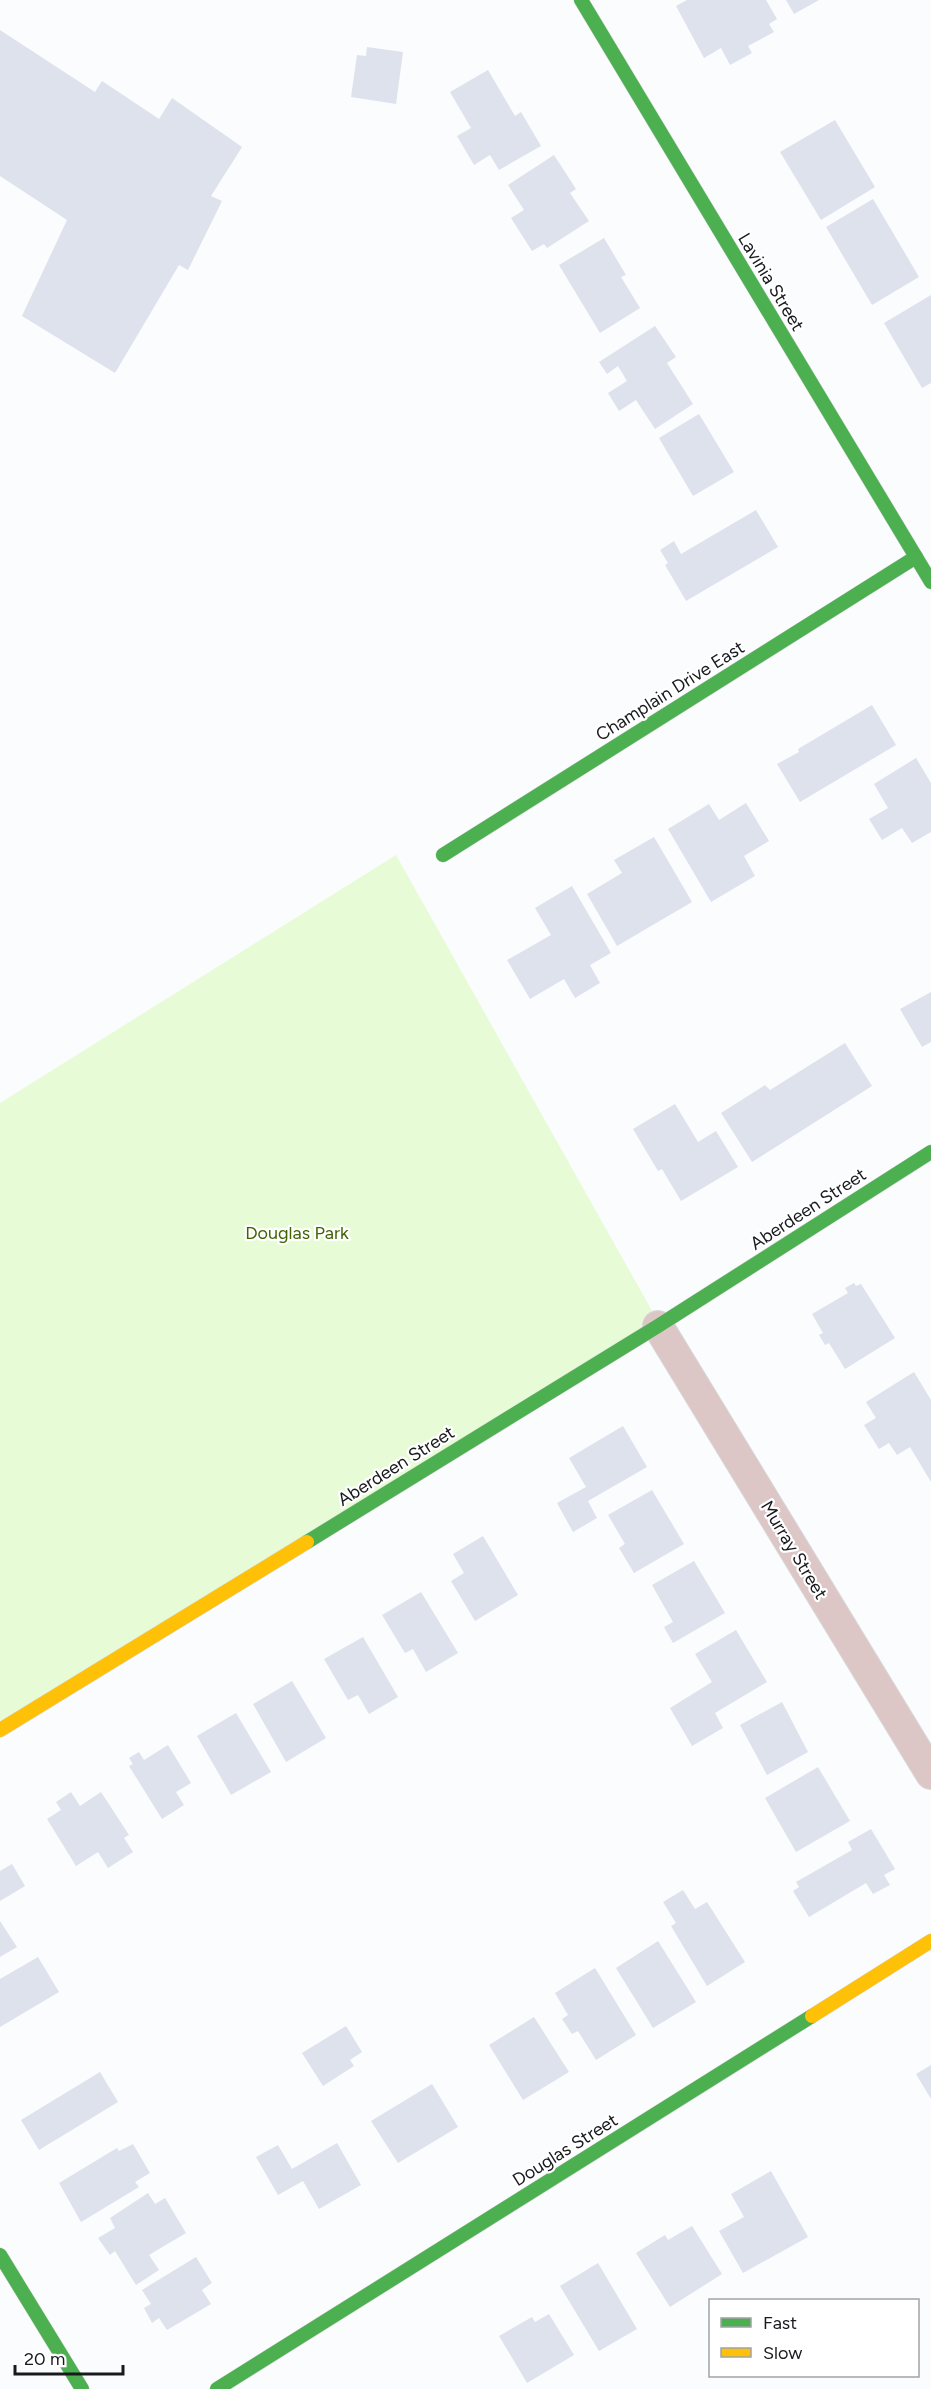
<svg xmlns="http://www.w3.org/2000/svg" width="931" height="2389" font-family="Figtree,sans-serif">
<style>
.green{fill:#e7fbd6}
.building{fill:#dee2ec}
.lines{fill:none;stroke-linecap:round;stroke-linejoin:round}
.street-casing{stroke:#d8d8d9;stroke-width:32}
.fast-casing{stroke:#d8d8d9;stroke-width:15}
.slow-casing{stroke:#d8d8d9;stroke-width:15}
.street{stroke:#dcc7c6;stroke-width:30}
.fast{stroke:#4caf50;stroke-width:14}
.slow{stroke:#ffc107;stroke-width:14}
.labels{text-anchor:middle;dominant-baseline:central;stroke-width:4.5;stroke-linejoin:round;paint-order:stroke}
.street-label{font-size:18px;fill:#191a1d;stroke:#fff}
.park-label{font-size:18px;fill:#416403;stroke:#fff}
</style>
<rect width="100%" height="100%" fill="#fbfcfe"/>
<!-- green -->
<polygon class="green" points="396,855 660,1325 0,1730 0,1103"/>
<!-- building -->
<g class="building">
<polygon points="687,0 766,0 777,19 769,24 774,32 748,46 752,53 730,65 721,48 704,58 676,6"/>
<polygon points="786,0 819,0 794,14"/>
<polygon points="0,30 95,92 102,81 159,119 172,98 242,147 211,196 222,201 188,270 179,265 115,373 22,316 67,220 0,176"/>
<polygon points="367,47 403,52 396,104 351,97 357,55 366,56"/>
<polygon points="488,70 515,116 521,112 541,146 499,170 490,155 474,165 457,136 471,128 450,92"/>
<polygon points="835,120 875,187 821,220 780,152"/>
<polygon points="554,155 576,189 570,193 589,221 547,248 544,244 532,251 511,218 524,210 508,185"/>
<polygon points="873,199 919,277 872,305 826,227"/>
<polygon points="604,238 626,275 621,277 640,308 600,333 559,265"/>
<polygon points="931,295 931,383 922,388 884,323"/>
<polygon points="655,326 676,357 667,363 693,404 655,429 636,400 619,411 608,393 627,381 618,366 607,374 599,362"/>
<polygon points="699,414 734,472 693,496 659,438"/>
<polygon points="756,510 778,547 686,601 665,565 668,563 660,550 674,541 681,554"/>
<polygon points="872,705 896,745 800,802 777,764 799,752 798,749"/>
<polygon points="916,758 931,783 931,832 912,843 902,828 882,840 869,819 888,808 874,784"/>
<polygon points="746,803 769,841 744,856 755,876 711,902 668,829 709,804 719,820"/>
<polygon points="654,837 692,902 617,946 587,894 622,873 614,860"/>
<polygon points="572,886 611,953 590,965 600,983 575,998 564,979 530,999 507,960 551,935 535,908"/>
<polygon points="931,992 931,1042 922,1047 900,1009"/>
<polygon points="845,1043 872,1086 752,1162 721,1113 765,1085 770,1090"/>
<polygon points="675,1104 698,1142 716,1131 738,1167 681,1201 662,1169 658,1171 633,1129"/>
<polygon points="854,1283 856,1286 861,1284 895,1338 845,1369 829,1343 825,1345 819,1335 823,1333 812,1314 848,1293 845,1288"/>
<polygon points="914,1372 931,1400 931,1482 910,1447 897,1455 889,1443 879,1449 864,1425 876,1418 866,1402"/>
<polygon points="623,1426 647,1467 588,1501 597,1518 573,1532 557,1503 586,1487 569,1458"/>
<polygon points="652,1490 684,1544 634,1573 619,1548 625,1544 608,1515"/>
<polygon points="483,1536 518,1595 475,1621 451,1581 464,1573 453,1554"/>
<polygon points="694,1561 725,1613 673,1643 664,1627 673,1622 652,1585"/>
<polygon points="421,1592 458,1653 426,1672 413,1649 405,1653 382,1615"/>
<polygon points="736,1630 767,1682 715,1713 723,1728 692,1746 670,1708 712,1682 695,1654"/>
<polygon points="363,1637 398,1697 369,1714 358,1695 348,1700 324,1659"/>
<polygon points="292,1681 326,1738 286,1762 253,1704"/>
<polygon points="782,1702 808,1752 767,1775 740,1725"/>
<polygon points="236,1713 271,1772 231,1795 197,1736"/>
<polygon points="168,1745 191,1783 176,1792 184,1805 162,1819 129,1766 133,1764 129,1758 139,1752 144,1760"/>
<polygon points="818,1767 850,1821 796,1852 765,1798"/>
<polygon points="71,1792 80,1806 101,1792 129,1835 124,1838 133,1852 108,1868 98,1852 76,1866 47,1819 61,1810 56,1802"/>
<polygon points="871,1829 895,1869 884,1875 890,1885 873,1894 866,1883 809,1917 793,1891 799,1887 796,1882 852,1850 848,1842"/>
<polygon points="12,1864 25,1886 0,1901 0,1871"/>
<polygon points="683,1890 695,1909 707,1902 745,1962 707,1986 671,1926 676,1923 663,1902"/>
<polygon points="0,1921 17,1947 0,1957"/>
<polygon points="658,1941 696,2002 653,2028 616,1968"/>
<polygon points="38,1957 59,1992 0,2027 0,1979"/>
<polygon points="595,1968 636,2035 596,2060 578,2031 572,2034 562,2019 568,2015 555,1993"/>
<polygon points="534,2017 569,2072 523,2100 489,2045"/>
<polygon points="346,2026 362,2052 350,2060 354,2066 323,2086 302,2053"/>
<polygon points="931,2065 931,2099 916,2074"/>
<polygon points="100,2072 118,2102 39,2150 21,2120"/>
<polygon points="432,2084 458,2127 398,2163 371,2121"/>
<polygon points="337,2143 361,2185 319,2209 303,2181 278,2195 256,2157 278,2145 292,2169"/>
<polygon points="133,2144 150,2173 135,2182 139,2187 81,2222 59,2183 117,2148 119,2151"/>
<polygon points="771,2171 808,2237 743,2273 719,2231 744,2217 731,2194"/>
<polygon points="148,2193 155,2204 165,2198 186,2233 149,2255 159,2270 136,2285 115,2251 110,2255 98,2238 115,2228 110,2218"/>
<polygon points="692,2226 722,2274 670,2307 636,2253 665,2235 668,2240"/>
<polygon points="196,2257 212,2283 202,2290 211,2304 167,2330 159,2318 152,2323 144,2308 151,2304 142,2290"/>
<polygon points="598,2263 637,2329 599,2351 560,2286"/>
<polygon points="549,2314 574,2355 527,2383 499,2336 532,2317 535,2322"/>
</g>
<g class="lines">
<!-- street casing -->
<g class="street-casing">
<polyline id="street" points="658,1326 931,1774"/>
</g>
<!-- fast casing -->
<g class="fast-casing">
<g id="fast">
<polyline points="581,0 931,582"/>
<polyline points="443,855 916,557"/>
<polyline points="307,1542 658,1326 931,1152"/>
<polyline points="0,2255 82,2389"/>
<polyline points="217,2389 812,2016"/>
</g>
</g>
<!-- slow casing -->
<g class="slow-casing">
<g id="slow">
<polyline points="0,1730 307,1542"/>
<polyline points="812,2016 931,1941"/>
</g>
</g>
<!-- street -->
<use href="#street" class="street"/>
<!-- fast -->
<use href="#fast" class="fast"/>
<!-- slow -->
<use href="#slow" class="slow"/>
</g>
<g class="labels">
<!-- street labels -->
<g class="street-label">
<text transform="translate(771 282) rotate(59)">Lavinia Street</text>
<text transform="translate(670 691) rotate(-32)">Champlain Drive East</text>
<text transform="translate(808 1209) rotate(-33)">Aberdeen Street</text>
<text transform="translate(396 1466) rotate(-32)">Aberdeen Street</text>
<text transform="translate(794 1550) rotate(59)">Murray Street</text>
<text transform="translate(565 2150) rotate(-32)">Douglas Street</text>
</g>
<!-- park labels -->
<g class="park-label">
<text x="297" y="1233">Douglas Park</text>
</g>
</g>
<!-- legend -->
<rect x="709" y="2299" width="210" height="78" fill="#ffffff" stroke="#a3a3a5" stroke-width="1.5"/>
<rect x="721" y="2318" width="30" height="9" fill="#4caf50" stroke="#a3a3a5" stroke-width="1.5"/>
<text x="763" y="2329" font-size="18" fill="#191a1d">Fast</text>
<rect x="721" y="2348" width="30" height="9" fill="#ffc107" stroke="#a3a3a5" stroke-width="1.5"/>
<text x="763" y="2359" font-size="18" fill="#191a1d">Slow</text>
<!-- scale -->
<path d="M15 2365v9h108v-9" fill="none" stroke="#191a1d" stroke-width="3"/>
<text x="24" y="2365" font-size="18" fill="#191a1d" stroke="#ffffff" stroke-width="4.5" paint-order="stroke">20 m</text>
</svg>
